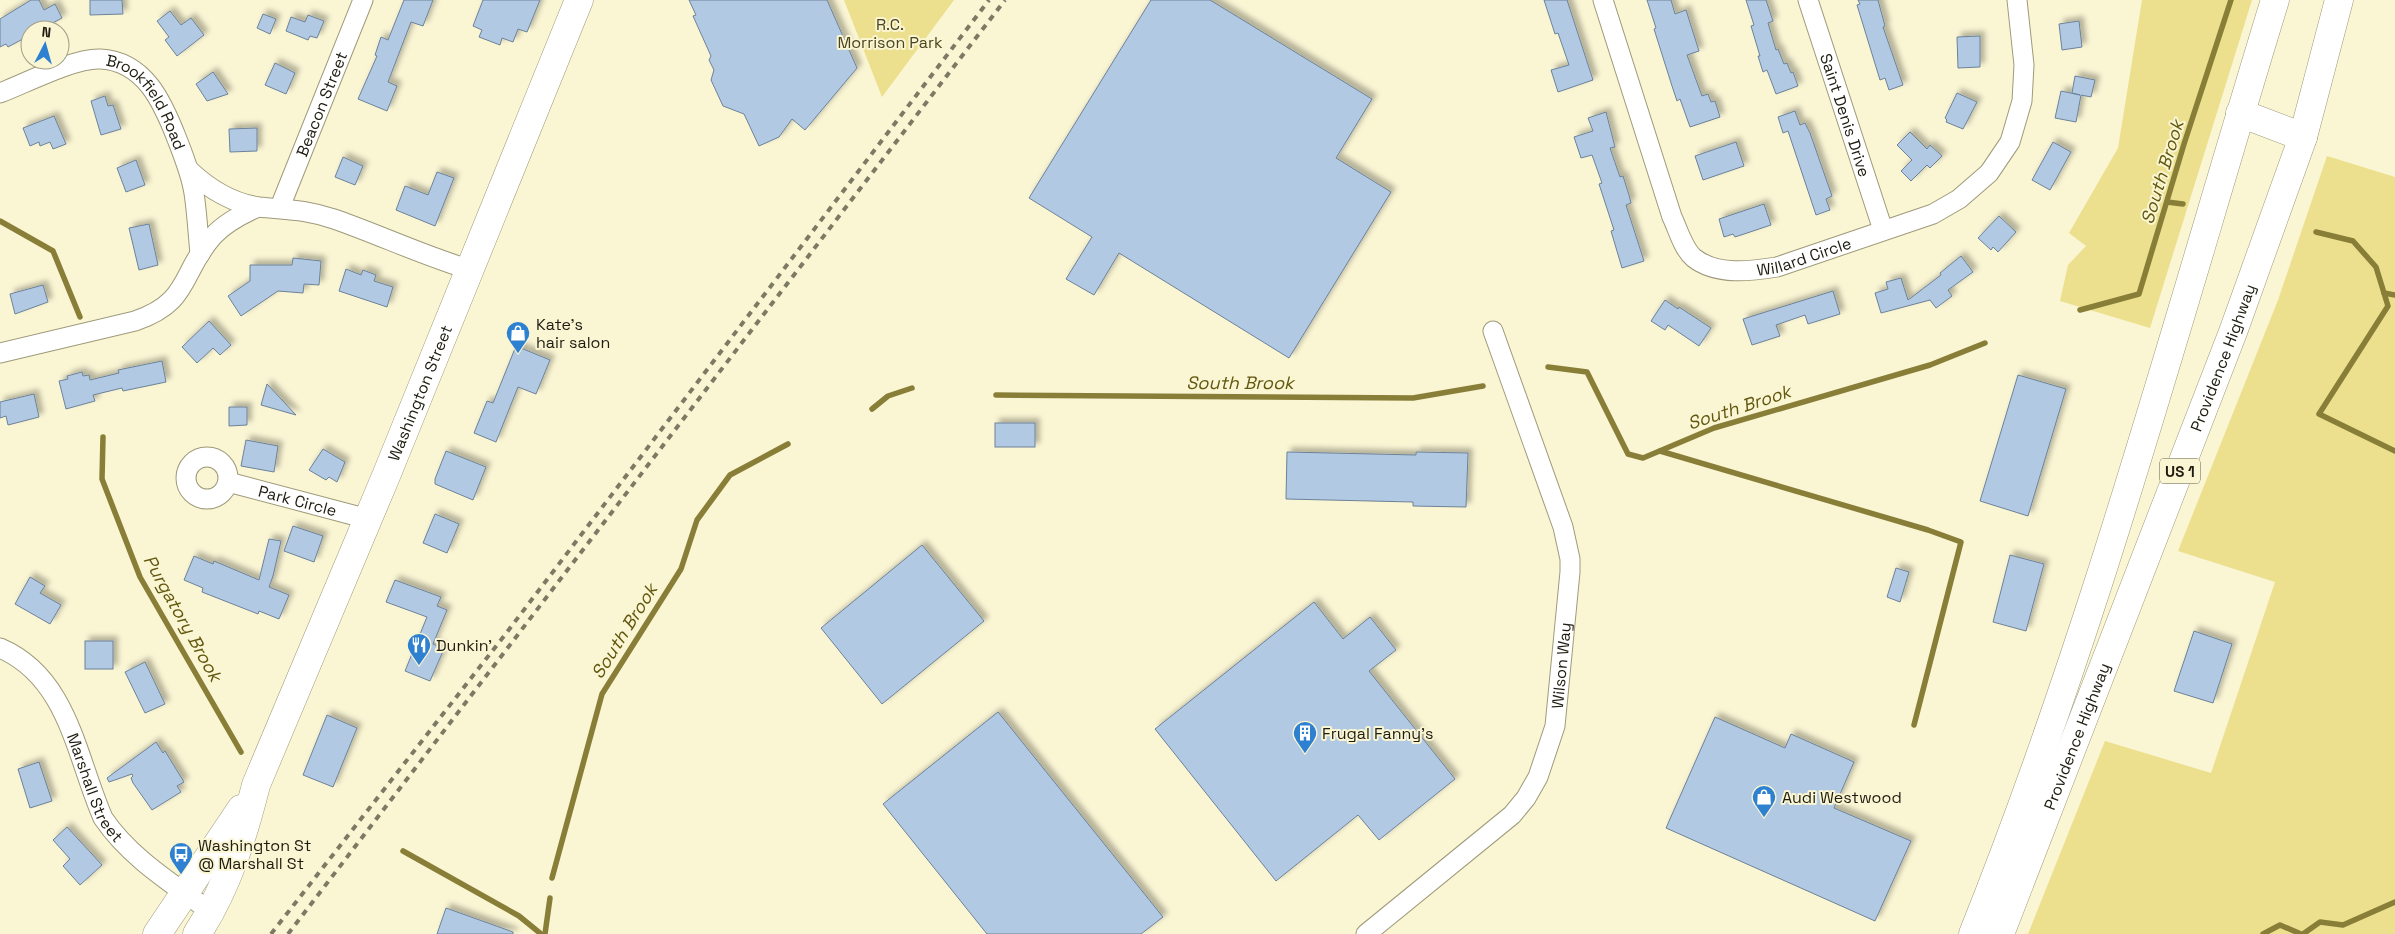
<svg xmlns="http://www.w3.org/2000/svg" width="2395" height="934" font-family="'Space Grotesk',sans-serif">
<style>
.green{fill:#ece08e}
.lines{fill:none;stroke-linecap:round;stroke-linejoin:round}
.stream{stroke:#887e38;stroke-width:5.5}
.building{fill:#b2c9e3;stroke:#6c8299;filter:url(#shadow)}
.street-casing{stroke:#9e9a7a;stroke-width:21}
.secondary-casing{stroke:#9e9a7a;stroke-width:29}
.primary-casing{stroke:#9e9a7a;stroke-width:29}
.street{stroke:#fff;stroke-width:19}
.secondary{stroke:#fff;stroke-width:28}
.primary{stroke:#fff;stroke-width:28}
.rail{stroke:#7d7a64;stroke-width:4;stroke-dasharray:6 6;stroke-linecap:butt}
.labels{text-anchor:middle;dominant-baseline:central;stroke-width:4;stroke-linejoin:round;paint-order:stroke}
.shield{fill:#faf5d3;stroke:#605d4a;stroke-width:1}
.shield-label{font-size:15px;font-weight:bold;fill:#1e1c10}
.park-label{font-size:16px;fill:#4b451d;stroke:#faf5d3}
.street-label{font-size:16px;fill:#1e1c10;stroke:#faf5d3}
.poi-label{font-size:16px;fill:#1e1c10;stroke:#faf5d3;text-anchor:start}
.water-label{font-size:18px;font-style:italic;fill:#61570e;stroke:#faf5d3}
</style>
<defs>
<filter id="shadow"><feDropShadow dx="4.5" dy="-4.5" stdDeviation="2.5" flood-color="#0004"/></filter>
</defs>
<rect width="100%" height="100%" fill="#faf5d3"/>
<!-- green -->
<g class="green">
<polygon points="844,0 954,0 882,97"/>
<polygon points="2142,0 2252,0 2150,328 2060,301 2068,265 2086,246 2069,233 2118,148"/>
<polygon points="2327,156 2395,177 2395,934 2028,934 2105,741 2211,773 2275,582 2178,551 2278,300"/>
</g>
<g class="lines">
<!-- stream -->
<g class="stream">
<polyline points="2167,202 2183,204"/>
<polyline points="0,221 53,251 80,317"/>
<polyline points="2316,232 2353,241 2376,267 2388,306 2319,414 2395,451"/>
<polyline points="2384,293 2395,295"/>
<polyline points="2080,310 2139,294 2184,144 2231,0"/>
<polyline points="1548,367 1587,372 1628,454 1643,458 1714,428 1930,365 1985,343"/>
<polyline points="996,395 1413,398 1483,386"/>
<polyline points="872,409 888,396 912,388"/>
<polyline points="103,437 102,479 140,577 241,752"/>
<polyline points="1660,451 1928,530 1961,542 1914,725"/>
<polyline points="403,851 519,916 541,934"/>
<polyline points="552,878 602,694 681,569 697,520 730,475 788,444"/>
<polyline points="545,934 550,898"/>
<polyline points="2263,934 2280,925 2301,934"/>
<polyline points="2303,934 2320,922 2343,925 2395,902"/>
</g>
</g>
<!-- building -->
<g class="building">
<polygon points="31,0 39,0 44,10 55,4 62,18 47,26 49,30 30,30 30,35 8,47 6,44 0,47 0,19"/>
<polygon points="90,0 122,0 123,14 90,15"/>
<polygon points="404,0 433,0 423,26 411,22 388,82 397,86 387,111 358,99 377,56 375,55 381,37 388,40"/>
<polygon points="483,0 540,0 527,32 518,29 513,42 502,38 500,45 479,37 482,30 473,26"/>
<polygon points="689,0 827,0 857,68 805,130 792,119 779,137 759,146 744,114 723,106 711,80 714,70 709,60 711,56 693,16 696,15"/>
<polygon points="1151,0 1210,0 1372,99 1336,158 1391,192 1289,358 1119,253 1094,295 1066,279 1092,237 1029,198"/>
<polygon points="1544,0 1567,0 1593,80 1558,92 1551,70 1569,65 1558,33 1555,34"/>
<polygon points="1647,0 1671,0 1675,14 1686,10 1699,51 1687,55 1702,96 1708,94 1711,102 1715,101 1720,117 1690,127 1680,99 1677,101 1672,86 1654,29 1656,28"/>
<polygon points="1746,0 1766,0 1773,21 1768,23 1776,50 1778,49 1784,64 1787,63 1791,73 1793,72 1798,86 1776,94 1767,70 1763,72 1758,56 1760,56 1751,26 1754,25"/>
<polygon points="1858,0 1878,0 1885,26 1883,27 1903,85 1889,90 1885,78 1880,80 1857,5 1860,4"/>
<polygon points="170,11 181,25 191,18 204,35 177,56 165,40 169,37 157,21"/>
<polygon points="263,14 276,19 270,34 257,28"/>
<polygon points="308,15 324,21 317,38 310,36 308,40 286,31 291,17 305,22"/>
<polygon points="2079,21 2082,47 2062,50 2059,24"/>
<polygon points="1980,36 1980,67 1958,68 1957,37"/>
<polygon points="275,63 295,73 286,94 265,85"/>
<polygon points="213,72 228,94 207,101 196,84"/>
<polygon points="2075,76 2095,80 2091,97 2081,95 2076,122 2055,118 2061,91 2080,95 2072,93"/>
<polygon points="1957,93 1977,102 1963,129 1946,122 1947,120 1945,118"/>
<polygon points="105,96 108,106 113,105 121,129 101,135 91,101"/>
<polygon points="1795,111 1800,125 1805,123 1810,133 1832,196 1826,199 1830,210 1816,215 1788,131 1783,133 1778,117"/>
<polygon points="1606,112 1615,147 1610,148 1620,177 1623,176 1629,195 1631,203 1626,205 1644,261 1622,268 1611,231 1614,230 1599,184 1602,183 1592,155 1581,158 1574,137 1593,131 1588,118"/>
<polygon points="54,116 66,144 53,149 50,142 40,146 39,142 30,146 23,128"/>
<polygon points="257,128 257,151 230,152 229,129"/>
<polygon points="1910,132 1927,149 1930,145 1942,156 1930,168 1927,165 1911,181 1901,171 1912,160 1897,145"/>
<polygon points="1736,142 1744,166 1703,180 1695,156"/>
<polygon points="2053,142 2071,152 2050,190 2032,180"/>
<polygon points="343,157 363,166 355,185 335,177"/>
<polygon points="136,160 145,185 126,192 117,168"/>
<polygon points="437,172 454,178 435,226 396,210 405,186 428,195"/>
<polygon points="1764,204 1771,225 1735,237 1733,234 1724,237 1719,219"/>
<polygon points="1999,216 2016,232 1998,252 1993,247 1991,250 1978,238"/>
<polygon points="149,224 158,265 139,270 129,228"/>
<polygon points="1961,256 1973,272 1948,290 1952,296 1936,308 1930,300 1881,313 1875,293 1888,289 1886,282 1901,278 1908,300 1941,275 1940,273"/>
<polygon points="293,258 321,261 319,285 304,284 303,293 278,291 241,316 228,296 250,281 250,265 292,265"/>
<polygon points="346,269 361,275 363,270 376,275 374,281 393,287 387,307 339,291"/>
<polygon points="43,285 48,302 15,314 10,294"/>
<polygon points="1833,291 1840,314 1808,324 1805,315 1776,325 1780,336 1752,345 1743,319"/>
<polygon points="1665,300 1678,309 1679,307 1711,328 1699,346 1668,325 1665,330 1651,321"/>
<polygon points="209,321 231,345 220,355 213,348 197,363 182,347"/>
<polygon points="516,346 550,360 536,394 518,387 496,442 474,433 487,401 493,403"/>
<polygon points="162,361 166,382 123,391 122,388 93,395 95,401 66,409 59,381 68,379 67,376 82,372 83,376 89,375 90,380 119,373 118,370"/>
<polygon points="2018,375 2066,389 2028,516 1980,501"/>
<polygon points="267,384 296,415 261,405"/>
<polygon points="34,394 39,417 8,425 6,416 0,418 0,402"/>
<polygon points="229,407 247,407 247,425 229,426"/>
<rect x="995" y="423" width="40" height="24"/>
<polygon points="246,440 278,446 274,472 241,466"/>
<polygon points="323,449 345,462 337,482 329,477 326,480 309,470"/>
<polygon points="446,451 486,467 473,500 435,484 435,479"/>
<polygon points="1287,452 1416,455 1416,452 1468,453 1466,507 1413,506 1413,502 1286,499"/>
<polygon points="435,514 459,524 447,553 423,543"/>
<polygon points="293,526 323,536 314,562 284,551"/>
<polygon points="269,539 281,541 273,576 269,587 289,595 279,619 259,611 258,614 202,592 203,588 184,580 194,556 213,564 214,561 259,580"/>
<polygon points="922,545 984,621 882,704 821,628"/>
<polygon points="2010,555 2044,564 2026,631 1993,622"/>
<polygon points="1896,568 1909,572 1900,602 1887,597"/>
<polygon points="30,577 45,586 40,593 61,605 50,624 15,604"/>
<polygon points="395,580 441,597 437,606 447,610 433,644 444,649 430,681 405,671 427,617 386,602"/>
<polygon points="1314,602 1343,639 1370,617 1396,650 1369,671 1455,779 1379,840 1358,815 1276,881 1155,729"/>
<polygon points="2194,631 2232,644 2213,703 2174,691"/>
<rect x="85" y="641" width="28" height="28"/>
<polygon points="145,662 165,704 145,713 125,672"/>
<polygon points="998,712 1163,917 1141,934 987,934 883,804"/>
<polygon points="327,715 357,728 333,787 303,775"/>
<polygon points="1715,717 1785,748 1791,734 1854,762 1834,808 1911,841 1875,921 1666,828"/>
<polygon points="156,742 163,753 165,751 184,782 177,786 181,792 152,810 133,783 131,778 133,776 132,774 109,782 107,778"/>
<polygon points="39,762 52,801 30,808 18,769"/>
<polygon points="67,827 102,865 80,885 63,866 70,859 53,840"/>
<polygon points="446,908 513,932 513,934 437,934"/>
</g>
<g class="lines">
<!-- street casing -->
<g class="street-casing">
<g id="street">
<path id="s1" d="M1603 0 1672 217C1678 229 1683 249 1694 258 1717 276 1752 271 1777 267L1933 214 1959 199 1989 173 2010 142 2022 101 2024 65 2017 0"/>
<path id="s2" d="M1808 0 1883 230"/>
<path id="s3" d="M0 93C26 83 74 58 100 59 145 61 163 103 177 139 184 157 191 174 194 193 197 213 198 233 200 254"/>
<path d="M189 170C208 188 231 203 259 207 287 210 305 209 334 219 380 235 424 256 471 270"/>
<path id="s4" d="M280 207 363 0"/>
<path d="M0 353 135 321C191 302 180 273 213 236 225 223 242 214 258 207"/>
<circle cx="207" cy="478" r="21"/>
<path id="s5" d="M228 482 368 519"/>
<path id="s6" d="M0 648C68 677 76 756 103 818 130 858 173 884 211 912"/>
<path id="s7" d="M1366 934 1512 815 1526 798 1538 777 1555 726 1570 572V559L1563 527 1493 331"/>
</g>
</g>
<!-- secondary casing -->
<g class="secondary-casing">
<g id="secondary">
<polyline points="157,934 241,809"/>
<path id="s8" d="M197 934C227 888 243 837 256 785L386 476 579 0"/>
</g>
</g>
<!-- primary casing -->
<g class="primary-casing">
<g id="primary">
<polyline points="2240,113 2303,137"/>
<path d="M1973 934C2095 630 2179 313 2275 0"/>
<path id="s9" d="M2000 934 2233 332 2303 137 2339 0"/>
</g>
</g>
<!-- street -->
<use href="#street" class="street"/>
<!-- secondary -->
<use href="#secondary" class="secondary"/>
<!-- primary -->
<use href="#primary" class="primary"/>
<!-- rail -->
<g class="rail">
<polyline points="271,934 504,636 989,0"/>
<polyline points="288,934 1005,0"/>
</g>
</g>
<!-- icons -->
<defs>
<g id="shop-pin" transform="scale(1.25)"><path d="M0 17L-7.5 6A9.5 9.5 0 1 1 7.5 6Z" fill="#2e81d0" stroke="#faf5d3"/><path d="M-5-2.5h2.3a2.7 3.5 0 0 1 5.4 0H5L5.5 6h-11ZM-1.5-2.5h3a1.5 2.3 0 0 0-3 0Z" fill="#fff"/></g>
<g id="restaurant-pin" transform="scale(1.25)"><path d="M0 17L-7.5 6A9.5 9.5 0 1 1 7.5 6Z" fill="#2e81d0" stroke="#faf5d3"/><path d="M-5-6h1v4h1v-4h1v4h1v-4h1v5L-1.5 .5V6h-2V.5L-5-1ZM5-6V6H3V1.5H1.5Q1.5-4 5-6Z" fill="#fff"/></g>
<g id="building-pin" transform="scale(1.25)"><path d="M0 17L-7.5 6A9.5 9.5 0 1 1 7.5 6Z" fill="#2e81d0" stroke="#faf5d3"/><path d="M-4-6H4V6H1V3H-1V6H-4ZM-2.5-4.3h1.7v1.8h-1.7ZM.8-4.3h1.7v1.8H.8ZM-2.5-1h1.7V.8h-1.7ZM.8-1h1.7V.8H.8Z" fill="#fff"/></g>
<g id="bus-pin" transform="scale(1.25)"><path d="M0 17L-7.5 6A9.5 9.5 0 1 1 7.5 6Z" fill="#2e81d0" stroke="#faf5d3"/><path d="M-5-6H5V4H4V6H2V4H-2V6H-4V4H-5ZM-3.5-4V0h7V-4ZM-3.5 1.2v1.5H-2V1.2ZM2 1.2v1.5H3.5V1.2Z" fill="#fff"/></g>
</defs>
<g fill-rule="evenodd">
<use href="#shop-pin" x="518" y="333"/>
<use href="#restaurant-pin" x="419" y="645"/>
<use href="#building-pin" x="1305" y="733"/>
<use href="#shop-pin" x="1764" y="797"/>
<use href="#bus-pin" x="181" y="854"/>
</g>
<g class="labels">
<!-- shield labels -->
<rect class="shield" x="2160" y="458.5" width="40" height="25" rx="4"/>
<g class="shield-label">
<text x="2180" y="471">US 1</text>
</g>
<!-- park labels -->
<g class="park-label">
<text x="890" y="24">R.C.<tspan x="890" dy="18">Morrison Park</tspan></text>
</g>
<!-- street labels -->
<g class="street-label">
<text stroke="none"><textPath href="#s4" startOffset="111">Beacon Street</textPath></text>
<text stroke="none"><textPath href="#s3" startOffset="174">Brookfield Road</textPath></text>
<text stroke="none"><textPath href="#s2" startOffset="121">Saint Denis Drive</textPath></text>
<text stroke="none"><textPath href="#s1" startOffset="389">Willard Circle</textPath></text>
<text stroke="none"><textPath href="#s9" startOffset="618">Providence Highway</textPath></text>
<text stroke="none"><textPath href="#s8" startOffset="586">Washington Street</textPath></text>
<text stroke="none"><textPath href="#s5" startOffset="72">Park Circle</textPath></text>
<text stroke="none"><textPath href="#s7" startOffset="349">Wilson Way</textPath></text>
<text stroke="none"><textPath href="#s9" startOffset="212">Providence Highway</textPath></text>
<text stroke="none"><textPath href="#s6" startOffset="174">Marshall Street</textPath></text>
</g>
<!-- poi labels -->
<g class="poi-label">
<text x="536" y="324">Kate's<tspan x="536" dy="18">hair salon</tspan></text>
<text x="436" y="645">Dunkin'</text>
<text x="1322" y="733">Frugal Fanny's</text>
<text x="1782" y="797">Audi Westwood</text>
<text x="198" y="845">Washington St<tspan x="198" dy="18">@ Marshall St</tspan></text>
</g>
<!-- water labels -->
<g class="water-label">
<text transform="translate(2162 172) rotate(-73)">South Brook</text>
<text x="1240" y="382">South Brook</text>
<text transform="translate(1739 407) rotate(-18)">South Brook</text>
<text transform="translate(183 618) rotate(61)">Purgatory Brook</text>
<text transform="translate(624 631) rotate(-58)">South Brook</text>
</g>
</g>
<!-- north arrow -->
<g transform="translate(45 45) rotate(6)"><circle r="24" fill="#faf5d3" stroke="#a29e85"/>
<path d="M0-4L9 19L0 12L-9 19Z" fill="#2e81d0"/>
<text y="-8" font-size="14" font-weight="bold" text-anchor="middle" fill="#1e1c10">N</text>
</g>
</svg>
